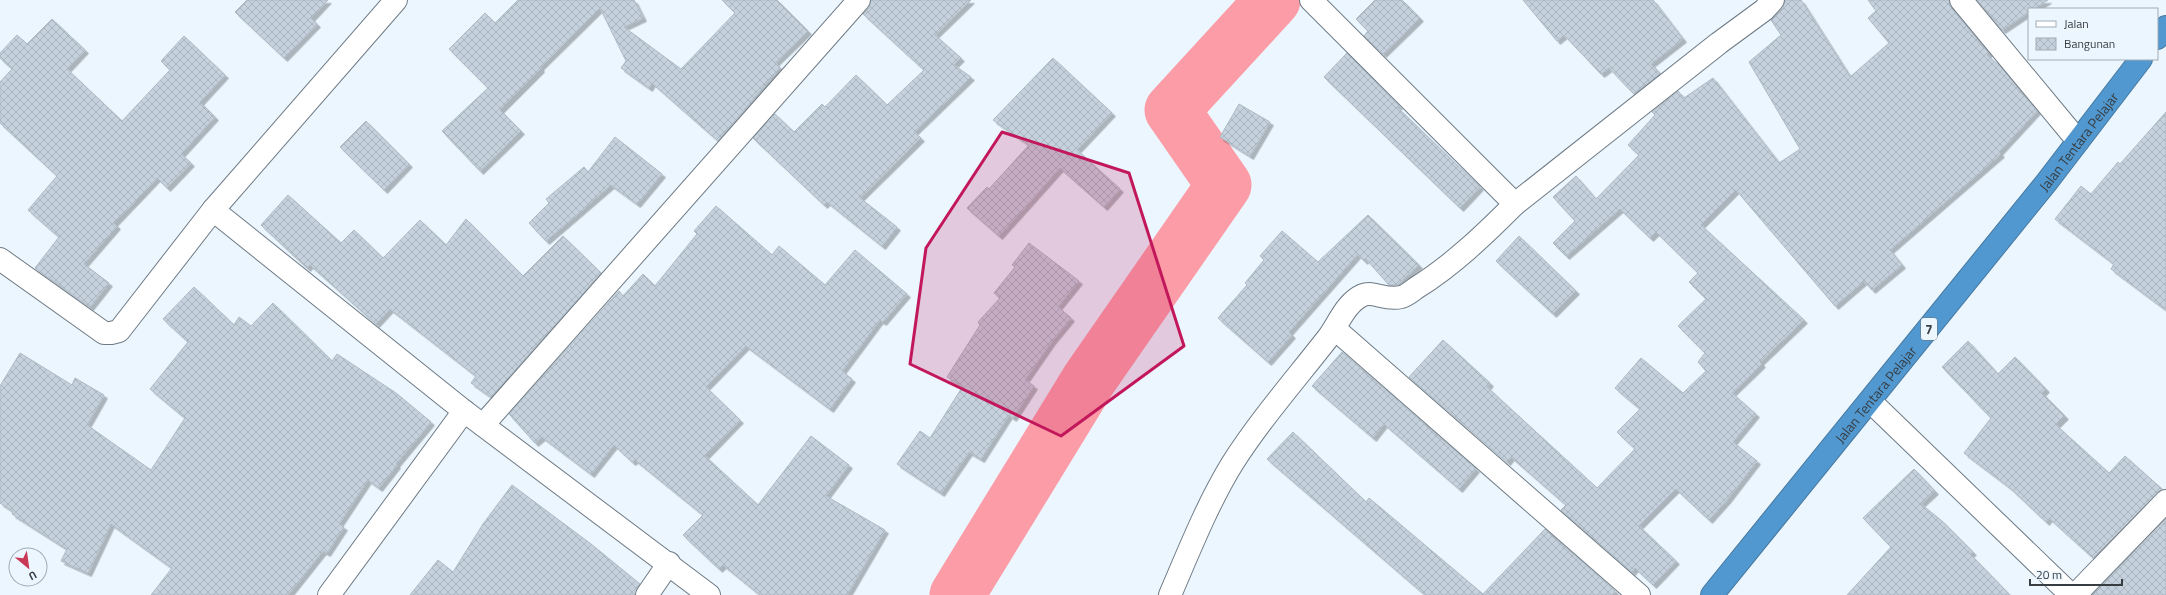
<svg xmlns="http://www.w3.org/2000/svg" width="2166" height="595" font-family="'Titillium Web',sans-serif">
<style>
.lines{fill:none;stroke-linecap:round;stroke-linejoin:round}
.river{stroke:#fc9ca6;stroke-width:55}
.building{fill:url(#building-cross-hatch);stroke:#adbac5;filter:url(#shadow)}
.street-casing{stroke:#6e7a84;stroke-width:24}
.highway-casing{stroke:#48789e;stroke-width:24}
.street{stroke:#fff;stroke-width:22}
.highway{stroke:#5098cf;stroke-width:22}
.marked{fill:#c2185b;fill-opacity:0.2;stroke:#c2185b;stroke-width:3;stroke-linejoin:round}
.labels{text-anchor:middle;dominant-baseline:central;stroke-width:4;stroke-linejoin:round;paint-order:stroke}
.shield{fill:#ebf6ff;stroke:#6e747b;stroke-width:1}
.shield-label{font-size:13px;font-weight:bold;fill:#383d42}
.street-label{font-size:14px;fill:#383d42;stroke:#ebf6ff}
</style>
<defs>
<pattern id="building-cross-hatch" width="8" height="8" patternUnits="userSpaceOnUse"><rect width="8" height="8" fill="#c5d2dd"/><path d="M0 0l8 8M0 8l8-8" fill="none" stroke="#aab5bf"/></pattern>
<filter id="shadow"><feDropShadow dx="3.5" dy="3.5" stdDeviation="0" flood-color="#0004"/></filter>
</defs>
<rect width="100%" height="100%" fill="#ebf6ff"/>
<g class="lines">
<!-- river -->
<polyline class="river" points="957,595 1088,381 1224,185 1172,110 1273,0"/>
</g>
<!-- building -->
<g class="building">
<polygon points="247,0 328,0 311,18 317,24 284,58 235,12"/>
<polygon points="518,0 634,0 643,18 624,27 681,69 735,13 722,0 777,0 808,31 775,63 780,67 718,141 652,83 649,88 621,68 626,61 600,8 540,67 541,69 500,110 521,131 480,171 442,131 488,88 449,49 485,13 495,23"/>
<polygon points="871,0 971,0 935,35 961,58 954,65 971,77 914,132 921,138 860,198 897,227 882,246 827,202 824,205 753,138 775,114 794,132 822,104 825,107 856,75 887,105 924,70 863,14 869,8"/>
<polygon points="1375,0 1402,0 1420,18 1383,54 1364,36 1368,31 1356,19"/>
<polygon points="1523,0 1653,0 1683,39 1651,64 1660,73 1634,94 1609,68 1601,74 1564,35 1557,41"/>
<polygon points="1785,0 1801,0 1850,77 1889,43 1868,18 1876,11 1868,0 1949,0 1951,8 1989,53 1987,55 2001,67 2037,111 1999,152 2001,154 1890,250 1902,265 1872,290 1864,281 1835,306 1736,190 1701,225 1804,320 1760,362 1762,364 1732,393 1756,414 1733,442 1757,461 1727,500 1709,520 1676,489 1639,526 1676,561 1653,585 1635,568 1632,572 1561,510 1566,505 1511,457 1507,462 1409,377 1443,340 1490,383 1487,387 1597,488 1635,449 1617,432 1640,409 1615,388 1641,358 1683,393 1706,371 1698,362 1705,353 1678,326 1706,299 1689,282 1698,273 1656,232 1650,238 1620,209 1566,256 1553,243 1575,221 1553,197 1576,176 1596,199 1639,155 1628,145 1655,115 1652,112 1678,91 1684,98 1713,78 1779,163 1800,149 1749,62 1781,35 1771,20 1783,8"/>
<polygon points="1977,0 2048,0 2034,9 2029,9 2029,12 2002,30"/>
<polygon points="52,19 85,50 67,69 122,121 170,70 161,61 184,36 225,75 200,102 215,117 181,154 191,163 167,188 157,178 114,223 117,226 84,264 109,283 90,307 35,268 59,237 28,210 57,176 0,123 0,82 12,69 0,58 0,53 17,35 27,44"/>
<polygon points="1347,53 1399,106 1397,107 1480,187 1460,208 1324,77"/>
<polygon points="1053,58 1112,113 1077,150 1120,189 1104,207 1060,168 999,236 967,208 987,187 989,189 1029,145 993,120"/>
<polygon points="1239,104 1270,122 1250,156 1220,137"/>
<polygon points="2166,112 2166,310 2111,269 2114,264 2055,219 2081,186 2091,194 2118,162 2120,164"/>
<polygon points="366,121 409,164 384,190 340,147"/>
<polygon points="615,137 662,174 637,204 611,185 546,241 529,223 549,203 546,199 584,167 588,172"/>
<polygon points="288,195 341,243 354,230 383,258 420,220 446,245 466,219 523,276 563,236 601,273 491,397 471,383 476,376 390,309 376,324 310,265 307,268 261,225"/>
<polygon points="716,206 772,255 779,246 825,285 855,250 907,294 883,322 880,320 842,371 852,379 830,409 746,346 706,387 740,420 705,456 758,505 811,436 849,465 826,496 885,530 847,595 760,595 723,565 719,569 683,535 703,515 635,460 632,462 614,445 591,474 542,437 535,443 509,414 619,291 623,296 643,274 655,286 697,234 694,231"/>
<polygon points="1368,215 1419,265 1397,285 1389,285 1366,259 1364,261 1358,254 1289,332 1292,335 1268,362 1218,318 1247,285 1245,283 1264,260 1260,256 1282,231 1318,262"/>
<polygon points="1519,236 1576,291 1553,314 1496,261"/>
<polygon points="1029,243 1079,281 1058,307 1071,318 1052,341 1025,380 1034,386 1013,418 1009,415 981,459 969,452 941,493 897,464 920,431 930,438 963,386 947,377 980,325 978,322 1000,298 994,293 1015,267 1012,265"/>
<polygon points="194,287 234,325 239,317 251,326 273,303 332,361 337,354 396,393 431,422 396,464 397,465 379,488 368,480 339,524 344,527 327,553 323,551 288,595 151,595 172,568 111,524 88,573 61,561 67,549 12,514 13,511 0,503 0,386 20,353 72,385 75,378 104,395 87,425 151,470 185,418 150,389 188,342 163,319"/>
<polygon points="1968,341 1998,374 2015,357 2046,389 2042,393 2065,416 2056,425 2109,473 2125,456 2162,489 2093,558 2049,518 2046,522 2009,487 1964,453 1991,418 1942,367"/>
<polygon points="1342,352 1476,469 1459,489 1384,424 1373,438 1312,386"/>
<polygon points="1293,432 1366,502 1369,498 1483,594 1545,529 1615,591 1612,595 1425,595 1267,459"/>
<polygon points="1914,469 1935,491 1921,504 1942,521 1973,552 1970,554 2010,595 1847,595 1891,547 1863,518"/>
<polygon points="512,485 591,544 640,584 635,595 410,595 438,560 453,572 483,524"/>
<polygon points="2166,519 2166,595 2092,595"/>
</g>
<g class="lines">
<!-- street casing -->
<g class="street-casing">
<g id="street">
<polyline points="1311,0 1515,204"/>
<polyline points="1961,0 2078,141"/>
<polyline points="213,210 464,411 709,595"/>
<polyline points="0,259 104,333 111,333 119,331 213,210 396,0"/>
<polyline points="1335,329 1639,595"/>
<polyline points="1870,401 2071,595"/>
<polyline points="483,425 859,0"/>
<polyline points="329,595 464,411"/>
<polyline points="647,595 669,563"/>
<path d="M1170 595C1189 551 1207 505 1232 464 1260 420 1295 380 1327 339 1338 325 1345 303 1363 295 1374 291 1386 301 1401 297 1406 296 1412 291 1416 288 1453 265 1485 234 1515 204L1719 43 1764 10 1773 0"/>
<polyline points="2075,595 2166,501"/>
</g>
</g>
<!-- highway casing -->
<g class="highway-casing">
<g id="highway">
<polyline points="2157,38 2166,27"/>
<path id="s1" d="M1712 595 2046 183 2141 59"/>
</g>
</g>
<!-- street -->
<use href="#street" class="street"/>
<!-- highway -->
<use href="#highway" class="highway"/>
</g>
<!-- marked area -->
<path class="marked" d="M1002 132 1129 173 1184 346 1061 436 910 364 926 248Z"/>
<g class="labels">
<!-- shield labels -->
<rect class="shield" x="1921" y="318" width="16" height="22" rx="3"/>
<g class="shield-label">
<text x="1929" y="329">7</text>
</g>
<!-- street labels -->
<g class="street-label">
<text stroke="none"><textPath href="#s1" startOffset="583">Jalan Tentara Pelajar</textPath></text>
<text stroke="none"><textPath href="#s1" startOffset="259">Jalan Tentara Pelajar</textPath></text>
</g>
</g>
<!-- legend -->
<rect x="2028" y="8" width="130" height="52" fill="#ebf6ff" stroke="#a3acb3"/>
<rect x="2036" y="21" width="20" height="6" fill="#ffffff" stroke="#a3acb3"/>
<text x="2064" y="28" font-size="12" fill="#383d42">Jalan</text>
<rect x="2036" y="38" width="20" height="12" fill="url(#building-cross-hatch)" stroke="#a3acb3"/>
<text x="2064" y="48" font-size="12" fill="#383d42">Bangunan</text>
<!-- north arrow -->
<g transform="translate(28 567) rotate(151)"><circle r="19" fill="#ebf6ff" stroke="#a3acb3"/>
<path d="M0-3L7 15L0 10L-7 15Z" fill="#c93957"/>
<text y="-6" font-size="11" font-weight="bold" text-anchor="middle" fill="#383d42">U</text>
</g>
<!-- scale -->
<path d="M2030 579v6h92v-6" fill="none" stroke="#383d42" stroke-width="2"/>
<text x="2036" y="579" font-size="12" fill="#383d42" stroke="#ebf6ff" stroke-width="3" paint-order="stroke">20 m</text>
</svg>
